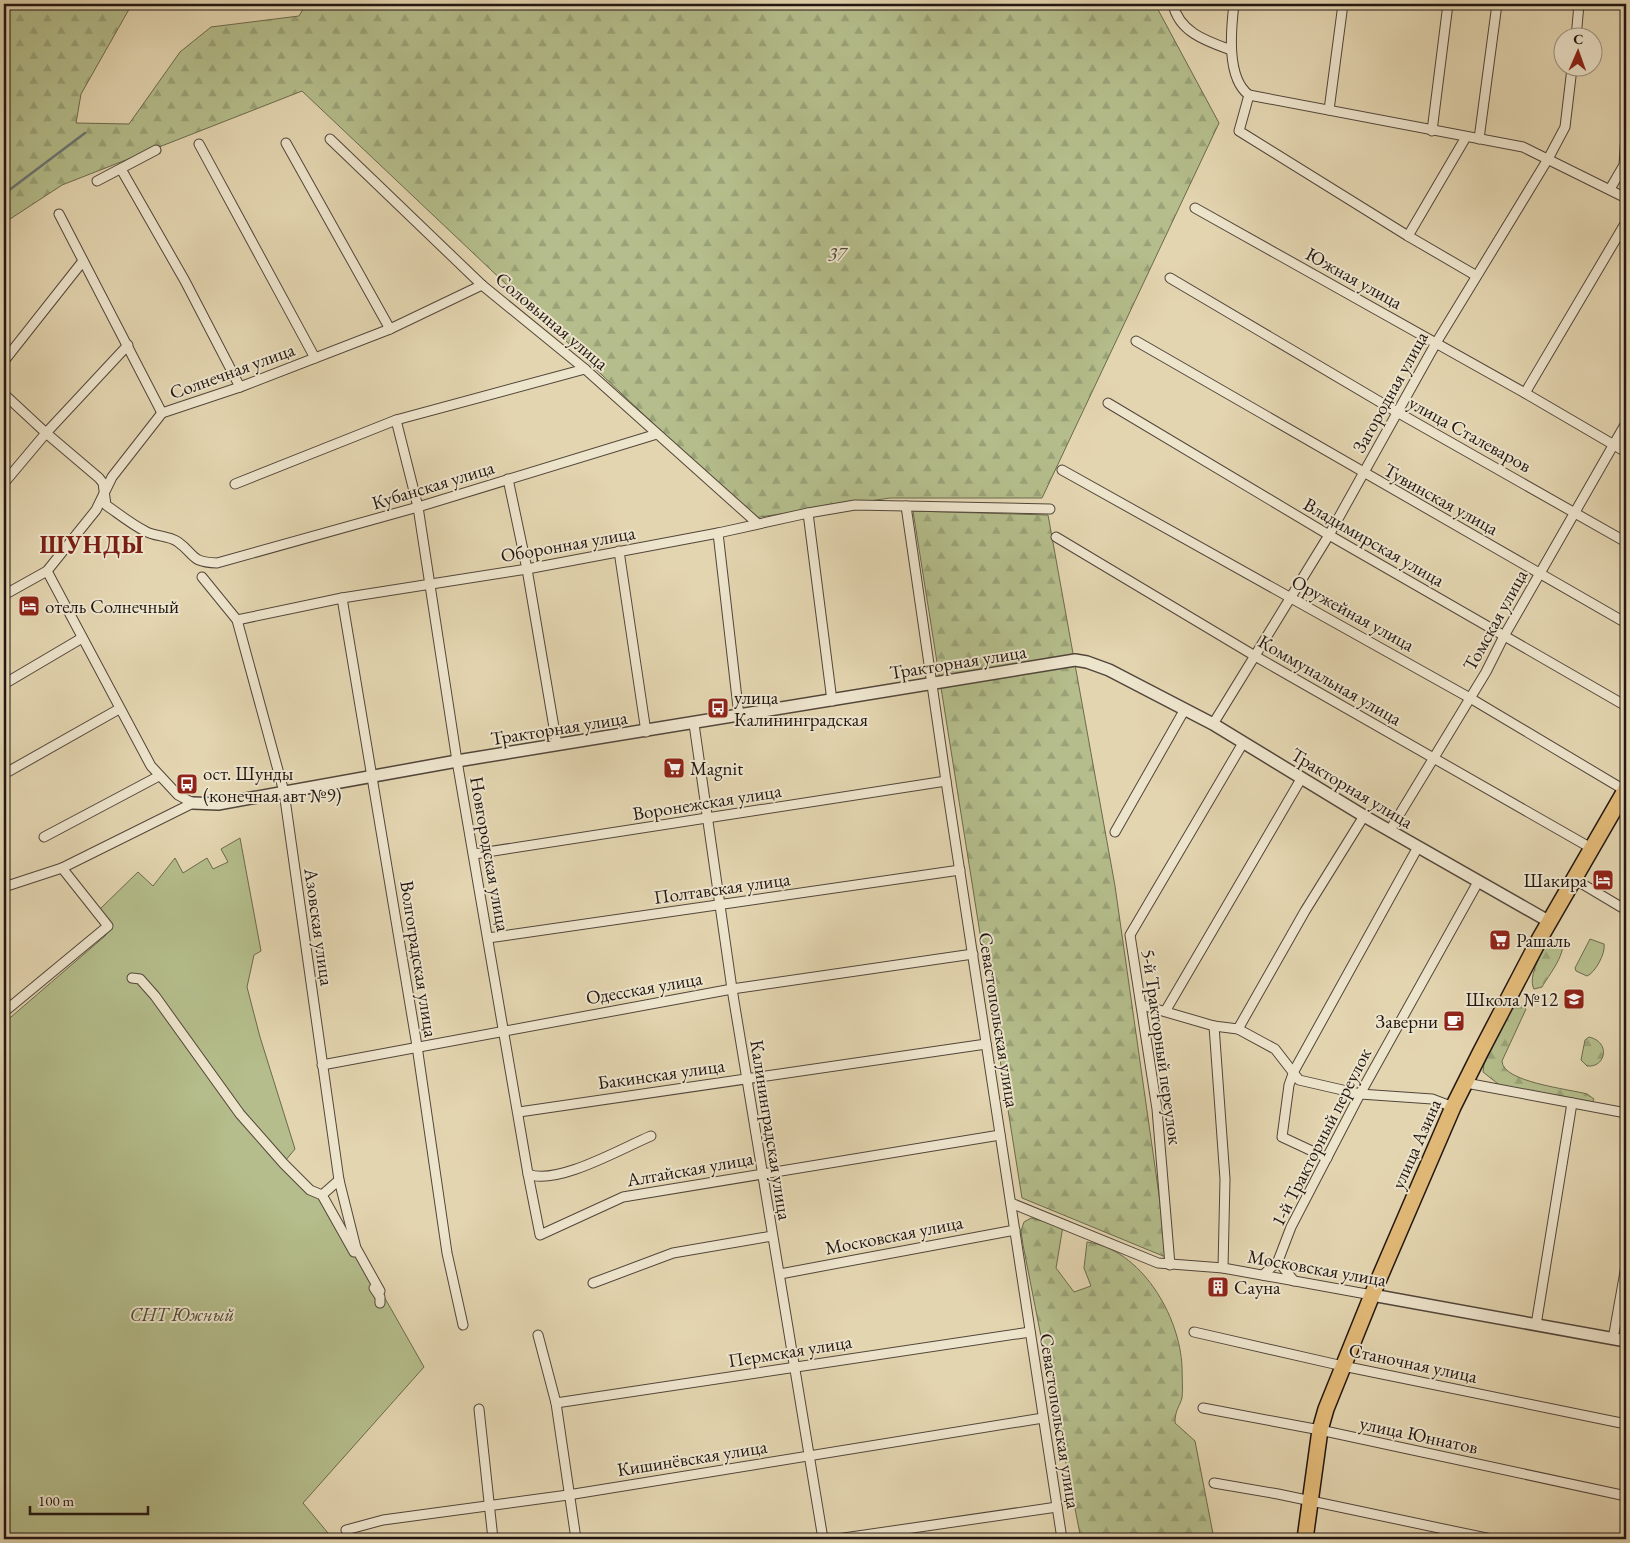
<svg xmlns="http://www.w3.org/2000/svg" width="1630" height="1543" font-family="'EB Garamond',serif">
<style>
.forest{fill:url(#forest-firs);stroke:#6b6a4e}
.garden{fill:#b4bd8b;stroke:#6b6a4e}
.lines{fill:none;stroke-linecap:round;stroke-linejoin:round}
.stream{stroke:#6b7675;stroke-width:2.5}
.minor-casing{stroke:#52463a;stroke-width:11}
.tertiary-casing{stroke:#52463a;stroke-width:14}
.primary-casing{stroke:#221712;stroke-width:18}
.minor{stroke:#ede4cc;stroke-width:9}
.tertiary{stroke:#ede4cc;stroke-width:11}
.primary{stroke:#e2ba78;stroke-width:15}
.labels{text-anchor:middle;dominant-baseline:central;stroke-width:4;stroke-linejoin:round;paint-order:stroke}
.park-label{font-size:19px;font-style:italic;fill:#4e4936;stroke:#ede4cc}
.street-label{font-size:19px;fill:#221712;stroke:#ede4cc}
.poi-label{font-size:19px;fill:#221712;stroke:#ede4cc;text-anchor:start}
.district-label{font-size:24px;font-weight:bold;letter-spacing:1px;fill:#7a1f14;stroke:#ede4cc}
</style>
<defs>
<pattern id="forest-firs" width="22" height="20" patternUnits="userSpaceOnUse" patternTransform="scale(1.25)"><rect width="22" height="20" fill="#b4bd8b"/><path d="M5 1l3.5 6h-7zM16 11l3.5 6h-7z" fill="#9aa277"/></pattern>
</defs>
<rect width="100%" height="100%" fill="#e3d5b0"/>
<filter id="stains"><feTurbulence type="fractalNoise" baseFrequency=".004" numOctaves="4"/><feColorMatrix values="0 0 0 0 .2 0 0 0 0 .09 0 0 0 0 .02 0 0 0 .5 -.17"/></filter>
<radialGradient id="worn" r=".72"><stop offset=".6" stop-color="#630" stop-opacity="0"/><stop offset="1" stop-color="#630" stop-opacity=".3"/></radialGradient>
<!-- forest -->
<g class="forest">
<polygon points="4,4 132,4 81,94 76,123 129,124 180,52 211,27 299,16 306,4 1155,4 1219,123 1042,498 890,498 753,518 302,91 62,185 4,223"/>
<polygon points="913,511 1048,515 1115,886 1168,1258 1022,1198"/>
<path d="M1561 938C1569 951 1548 976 1542 987L1534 989C1527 976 1543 950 1550 939Z"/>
<path d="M1519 1004 1526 1009 1502 1061C1502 1082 1569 1089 1587 1094L1594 1099 1592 1103 1502 1087 1483 1072 1484 1064C1491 1049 1505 1010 1519 1004Z"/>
<path d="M1589 1037C1611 1042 1606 1068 1587 1066L1581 1060 1585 1040Z"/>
<path d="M1031 1218 1063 1226 1056 1268 1074 1292 1091 1286 1084 1268 1087 1242C1141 1249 1180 1316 1182 1367 1182 1376 1183 1388 1182 1398 1179 1408 1175 1410 1175 1423L1195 1441 1214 1539H1081L1023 1245 1021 1231 1024 1222Z"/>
</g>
<!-- garden -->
<g class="garden">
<polygon points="240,838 261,951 254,955 247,987 260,1037 295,1149 285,1161 332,1205 424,1367 303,1503 333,1539 4,1539 4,1023 105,936 111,928 100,909 138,872 153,886 175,858 183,873 207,858 213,869 228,862 221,849"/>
<path d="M1590 939 1604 944C1606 953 1595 973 1587 976L1576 971 1575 968Z"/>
</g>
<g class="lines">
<!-- stream -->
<polyline class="stream" points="4,194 85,133"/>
<!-- minor casing -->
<g class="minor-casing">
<g id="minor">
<path d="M1173 4C1179 32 1206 41 1231 50"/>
<path d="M1234 4C1231 29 1226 78 1249 95L1523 147 1626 198"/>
<polyline points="1576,38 1579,4"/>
<polyline points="1249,95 1239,131 1408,236 1475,275"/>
<polyline points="1329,110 1343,4"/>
<polyline points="1432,131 1448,4"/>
<polyline points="330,139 482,285 585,369 757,523"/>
<polyline points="1479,139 1497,4"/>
<polyline points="286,143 390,329"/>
<polyline points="199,144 315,358"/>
<polyline points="121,169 185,281 240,387"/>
<polyline points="97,181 156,150"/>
<polyline points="1610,189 1624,165 1626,135"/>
<polyline points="1195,208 1525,393 1626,452"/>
<polyline points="59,214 162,413"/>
<polyline points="1408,236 1466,137"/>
<polyline points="1170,278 1397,412 1626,542"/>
<polyline points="1136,341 1626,623"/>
<polyline points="4,361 83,261"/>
<polyline points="1525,393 1626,222"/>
<path d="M4 394 46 433 99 478 103 483 106 505C119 514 131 524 145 531 155 537 168 535 178 542 196 555 190 562 217 563L418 507 657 434"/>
<polyline points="1108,403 1329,535 1626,706"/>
<polyline points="396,420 418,507 457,761 528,1174 540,1235 623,1197 1000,1135"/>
<polyline points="1062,470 1470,698 1626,791"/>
<polyline points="508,479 527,569 557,745"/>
<polyline points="4,483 46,433 128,345"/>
<polyline points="235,484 396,420 585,369"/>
<polyline points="906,506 946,781 1062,1539"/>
<polyline points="808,513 832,701"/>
<polyline points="718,533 739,716"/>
<polyline points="1056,537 1255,656 1591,848"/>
<polyline points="619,551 646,732"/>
<polyline points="47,571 151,766 178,795 193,803"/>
<polyline points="202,577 237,620 284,792 339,1180 356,1248 380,1291"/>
<polyline points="4,595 47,571 96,510 112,477 162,413 240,387 390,329 482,285"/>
<polyline points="342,598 417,1046 447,1253 463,1325"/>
<polyline points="237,620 342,598 527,569 718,533 808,513 855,505 1050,509"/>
<polyline points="4,684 82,638"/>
<polyline points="694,724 732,989 823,1539"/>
<polyline points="1213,724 1329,535 1436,343 1548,159 1565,127 1572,68"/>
<polyline points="4,774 119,709"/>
<polyline points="1390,830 1486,672 1504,636 1626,423"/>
<polyline points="1115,832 1185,709"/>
<polyline points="44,837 159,776"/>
<polyline points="474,854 946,781"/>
<polyline points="1574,879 1626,910"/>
<polyline points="4,887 62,868 193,803"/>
<polyline points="488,938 960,870"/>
<polyline points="132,978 140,979 155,996 240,1114 284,1164 310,1190 322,1195 354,1252"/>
<polyline points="1142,1005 1214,1026 1238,1029 1275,1049 1299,1080 1360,1094 1432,1099 1453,1107"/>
<polyline points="1166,1010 1301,779"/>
<polyline points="4,1012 108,926 62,868"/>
<polyline points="1214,1026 1225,1179 1223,1268"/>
<polyline points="1238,1029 1305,911 1364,816"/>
<polyline points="322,1065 732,989 973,954"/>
<polyline points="1466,1083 1626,1113"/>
<polyline points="519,1112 986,1044"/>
<polyline points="1327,1158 1282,1137 1289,1085 1294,1071 1418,847"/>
<path d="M528 1174C557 1186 622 1148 651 1136"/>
<polyline points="322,1195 339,1180"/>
<polyline points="1011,1203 1158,1263 1223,1268 1372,1295"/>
<polyline points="1278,1261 1294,1281"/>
<polyline points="1170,1265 1157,1109 1130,935 1243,743"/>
<polyline points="780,1274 1015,1230"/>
<polyline points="1263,1275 1278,1261 1291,1227 1360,1094 1478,882"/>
<polyline points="593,1283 673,1253 772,1236"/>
<polyline points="374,1288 380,1297 380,1303"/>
<polyline points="1536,1325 1572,1103"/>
<polyline points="1194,1332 1343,1366 1626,1424"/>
<polyline points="538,1335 556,1403 576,1539"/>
<polyline points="1613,1339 1626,1266"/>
<polyline points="556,1403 1030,1332"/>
<polyline points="1203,1408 1320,1430 1626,1496"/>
<polyline points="479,1409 493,1539"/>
<polyline points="1214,1483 1278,1494 1491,1539"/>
<polyline points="346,1530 383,1520 568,1495 1043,1418"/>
<polyline points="837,1539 1057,1507"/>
</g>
</g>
<!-- tertiary casing -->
<g class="tertiary-casing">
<g id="tertiary">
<polyline points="193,803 218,804 457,761 1075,660 1087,662 1109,670 1213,724 1364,816 1550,922"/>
<polyline points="1372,1295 1626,1341"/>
</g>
</g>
<!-- primary casing -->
<g class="primary-casing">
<polyline id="primary" points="1305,1539 1320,1430 1326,1409 1372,1295 1453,1107 1480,1053 1540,938 1626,789"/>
</g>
<!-- minor -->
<use href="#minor" class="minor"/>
<!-- tertiary -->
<use href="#tertiary" class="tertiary"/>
<!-- primary -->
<use href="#primary" class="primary"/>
</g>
<!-- icons -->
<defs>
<g id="hotel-square" transform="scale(1.125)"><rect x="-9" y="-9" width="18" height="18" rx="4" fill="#8f2418" stroke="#ede4cc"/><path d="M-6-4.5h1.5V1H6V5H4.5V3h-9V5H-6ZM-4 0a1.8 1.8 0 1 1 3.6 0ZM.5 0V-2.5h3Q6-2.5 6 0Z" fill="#fff"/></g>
<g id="bus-square" transform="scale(1.125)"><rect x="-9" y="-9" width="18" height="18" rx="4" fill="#8f2418" stroke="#ede4cc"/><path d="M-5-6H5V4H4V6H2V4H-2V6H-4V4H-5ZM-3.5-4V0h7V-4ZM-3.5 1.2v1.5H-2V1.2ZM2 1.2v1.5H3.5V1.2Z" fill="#fff"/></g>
<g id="supermarket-square" transform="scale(1.125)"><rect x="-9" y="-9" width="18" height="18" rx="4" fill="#8f2418" stroke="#ede4cc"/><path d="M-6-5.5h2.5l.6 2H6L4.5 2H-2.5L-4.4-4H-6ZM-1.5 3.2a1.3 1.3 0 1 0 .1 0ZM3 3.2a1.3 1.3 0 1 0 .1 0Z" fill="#fff"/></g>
<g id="school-square" transform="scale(1.125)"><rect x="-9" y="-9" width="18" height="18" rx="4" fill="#8f2418" stroke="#ede4cc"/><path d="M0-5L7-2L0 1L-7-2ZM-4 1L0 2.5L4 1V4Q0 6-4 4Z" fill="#fff"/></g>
<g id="cafe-square" transform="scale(1.125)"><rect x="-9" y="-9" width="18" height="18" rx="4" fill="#8f2418" stroke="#ede4cc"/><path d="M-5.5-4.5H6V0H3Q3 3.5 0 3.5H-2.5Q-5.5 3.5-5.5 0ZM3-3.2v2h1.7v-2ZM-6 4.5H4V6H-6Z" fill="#fff"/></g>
<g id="building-square" transform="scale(1.125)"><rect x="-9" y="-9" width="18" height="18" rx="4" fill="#8f2418" stroke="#ede4cc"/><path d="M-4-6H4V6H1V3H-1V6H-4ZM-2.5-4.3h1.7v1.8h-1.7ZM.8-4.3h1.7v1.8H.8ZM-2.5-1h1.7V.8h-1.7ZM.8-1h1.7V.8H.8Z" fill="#fff"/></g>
</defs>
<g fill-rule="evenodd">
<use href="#hotel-square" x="29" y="606"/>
<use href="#bus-square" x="718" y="708"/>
<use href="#supermarket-square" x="674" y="768"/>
<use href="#bus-square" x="187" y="784"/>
<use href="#hotel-square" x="1603" y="880"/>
<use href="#supermarket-square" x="1500" y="940"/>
<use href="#school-square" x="1574" y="999"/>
<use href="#cafe-square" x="1454" y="1021"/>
<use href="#building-square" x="1218" y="1287"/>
</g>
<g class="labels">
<!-- park labels -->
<g class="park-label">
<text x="837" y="254">37</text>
<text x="182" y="1314">СНТ Южный</text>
</g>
<!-- street labels -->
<g class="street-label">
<text transform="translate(1354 278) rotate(29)">Южная улица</text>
<text transform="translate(552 321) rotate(40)">Соловьиная улица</text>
<text transform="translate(232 371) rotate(-20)">Солнечная улица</text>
<text transform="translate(1390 392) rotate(-61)">Загородная улица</text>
<text transform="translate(1470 434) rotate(29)">улица Сталеваров</text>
<text transform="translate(433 485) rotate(-17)">Кубанская улица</text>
<text transform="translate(1441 499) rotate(29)">Тувинская улица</text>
<text transform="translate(1374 542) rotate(30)">Владимирская улица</text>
<text transform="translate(568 544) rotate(-10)">Оборонная улица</text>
<text transform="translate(1353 613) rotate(29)">Оружейная улица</text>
<text transform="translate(1495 620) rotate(-61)">Томская улица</text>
<text transform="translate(958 662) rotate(-9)">Тракторная улица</text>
<text transform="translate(1330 680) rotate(30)">Коммунальная улица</text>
<text transform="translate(559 728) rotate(-9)">Тракторная улица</text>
<text transform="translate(1352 788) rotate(31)">Тракторная улица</text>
<text transform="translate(707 802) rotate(-9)">Воронежская улица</text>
<text transform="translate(490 854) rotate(80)">Новгородская улица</text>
<text transform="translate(722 888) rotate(-8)">Полтавская улица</text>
<text transform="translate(319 927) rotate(82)">Азовская улица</text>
<text transform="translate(419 959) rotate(81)">Волгоградская улица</text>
<text transform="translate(644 988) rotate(-10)">Одесская улица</text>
<text transform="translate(999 1020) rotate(81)">Севастопольская улица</text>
<text transform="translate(1162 1047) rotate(82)">5-й Тракторный переулок</text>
<text transform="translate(661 1074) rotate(-8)">Бакинская улица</text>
<text transform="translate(771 1130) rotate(81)">Калининградская улица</text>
<text transform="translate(1321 1137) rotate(-63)">1-й Тракторный переулок</text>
<text transform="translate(1416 1144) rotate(-66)">улица Азина</text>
<text transform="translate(690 1169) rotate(-10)">Алтайская улица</text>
<text transform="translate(894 1235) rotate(-11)">Московская улица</text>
<text transform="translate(1317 1268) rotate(10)">Московская улица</text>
<text transform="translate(790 1351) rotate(-9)">Пермская улица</text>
<text transform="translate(1413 1363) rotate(12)">Станочная улица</text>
<text transform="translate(1060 1421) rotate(81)">Севастопольская улица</text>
<text transform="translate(1419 1435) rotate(12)">улица Юннатов</text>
<text transform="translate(692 1458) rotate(-9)">Кишинёвская улица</text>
</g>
<!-- poi labels -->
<g class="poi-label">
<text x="45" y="606">отель Солнечный</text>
<text x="734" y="697">улица<tspan x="734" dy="22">Калининградская</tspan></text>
<text x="690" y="768">Magnit</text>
<text x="203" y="773">ост. Шунды<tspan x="203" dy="22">(конечная авт №9)</tspan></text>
<text x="1587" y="880" text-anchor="end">Шакира</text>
<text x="1516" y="940">Рашаль</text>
<text x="1558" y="999" text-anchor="end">Школа №12</text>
<text x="1438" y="1021" text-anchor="end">Заверни</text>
<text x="1234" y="1287">Сауна</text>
</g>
<!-- district labels -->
<g class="district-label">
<text x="92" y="544">ШУНДЫ</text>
</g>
</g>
<!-- margin -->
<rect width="1630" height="1543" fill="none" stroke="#e3d5b0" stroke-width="20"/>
<rect x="5" y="5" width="1620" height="1533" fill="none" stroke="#221712" stroke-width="2.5"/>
<rect x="10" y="10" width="1610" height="1523" fill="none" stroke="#221712"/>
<!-- north arrow -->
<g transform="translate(1578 52) rotate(2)"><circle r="24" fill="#ede4cc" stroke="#9c9282"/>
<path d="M0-4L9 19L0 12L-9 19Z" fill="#8f2418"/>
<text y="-8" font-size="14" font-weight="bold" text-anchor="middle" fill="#221712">С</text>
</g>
<!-- scale -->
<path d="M30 1506v8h118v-8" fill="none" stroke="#221712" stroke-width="2.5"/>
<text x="38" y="1506" font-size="15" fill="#221712" stroke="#ede4cc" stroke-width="4" paint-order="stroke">100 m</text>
<rect width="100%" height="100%" filter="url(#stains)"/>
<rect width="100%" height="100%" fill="url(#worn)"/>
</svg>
